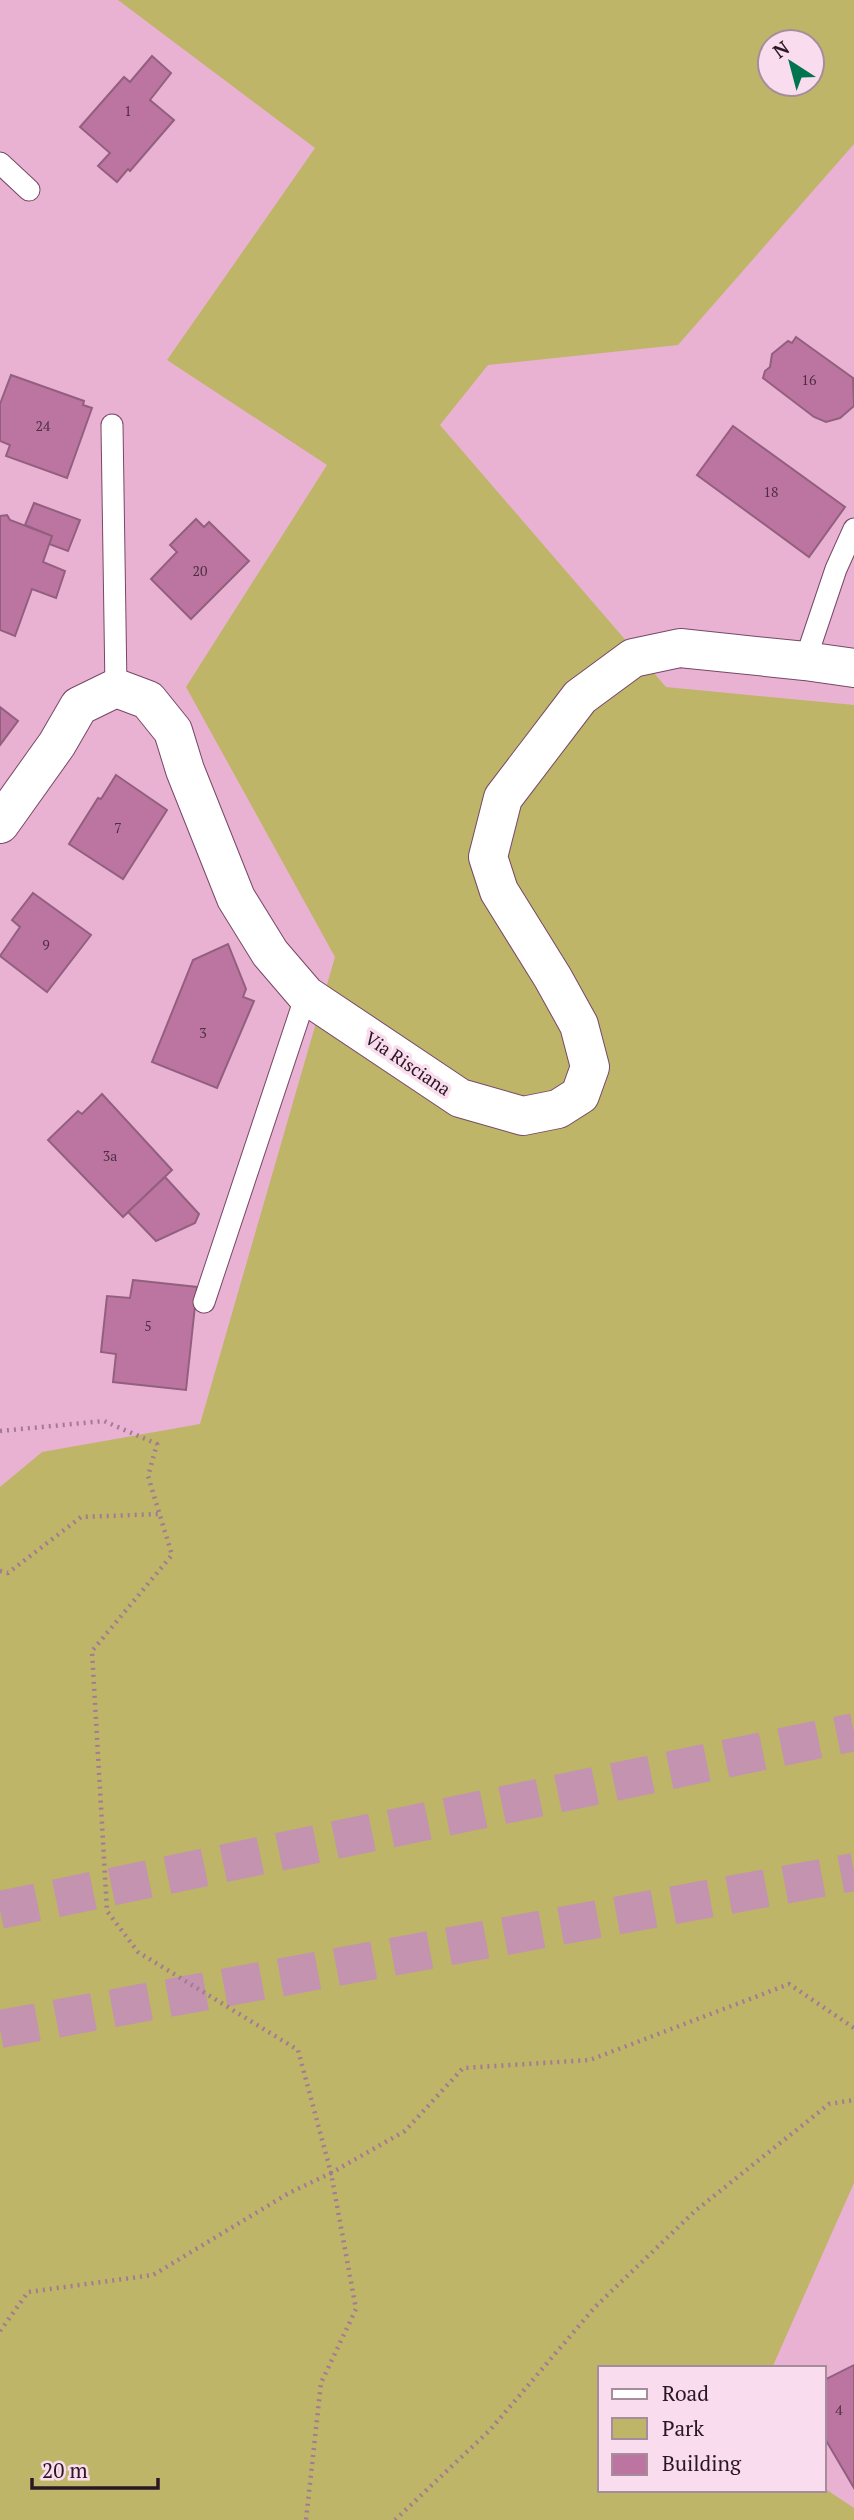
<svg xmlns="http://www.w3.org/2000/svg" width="854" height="2520" font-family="'PT Serif',serif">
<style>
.green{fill:#beb568;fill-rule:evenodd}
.building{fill:#bc75a1;stroke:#92607e;stroke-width:2}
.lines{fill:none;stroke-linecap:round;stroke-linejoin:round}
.motorway-tunnel{stroke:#c393b0;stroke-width:38;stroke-dasharray:38 19;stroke-linecap:butt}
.service-casing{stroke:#774865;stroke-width:23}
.minor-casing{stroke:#774865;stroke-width:40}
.path{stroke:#a47a93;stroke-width:4.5;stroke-dasharray:2 5;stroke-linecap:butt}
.service{stroke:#fff;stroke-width:21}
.minor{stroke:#fff;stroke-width:38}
.labels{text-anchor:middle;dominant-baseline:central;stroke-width:7;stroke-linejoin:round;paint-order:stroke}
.number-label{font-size:14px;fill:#4f2e42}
.street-label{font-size:18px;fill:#2b1723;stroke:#f9dced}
</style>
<rect width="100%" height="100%" fill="#e9b2d3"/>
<!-- green -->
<path class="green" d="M118 0H854V144L678 345 488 365 440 425 666 687 854 705V2183L772 2368H600V2490H824V2488L854 2508V2520H0V1487L42 1452 200 1424 335 957 186 687 327 465 167 360 315 148ZM770 42H812V84H770Z"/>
<!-- building -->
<g class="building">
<polygon points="152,56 171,73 150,100 174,120 130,171 128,169 117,182 98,166 110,153 80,127 124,77 130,82"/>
<polygon points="796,337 853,378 854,406 840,418 826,422 814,417 763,378 765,371 770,367 772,354 788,341 792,343"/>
<polygon points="11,375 84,401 83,405 92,408 67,478 6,456 10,445 0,441 0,404"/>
<polygon points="733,426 845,507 809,557 697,475"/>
<polygon points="34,503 80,520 68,551 49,544 52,536 25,525"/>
<polygon points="7,515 10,520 52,536 43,562 65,571 56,598 32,589 15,636 0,630 0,516"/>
<polygon points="196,519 204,527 209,522 249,561 191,619 151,579 177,552 170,545"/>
<polygon points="0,707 18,721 0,745"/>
<polygon points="116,775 167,810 123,879 69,844 98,798 101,799"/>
<polygon points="33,893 91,935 47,992 0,956 20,927 12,920"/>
<polygon points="228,944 246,989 243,997 254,1001 217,1088 152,1062 193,960"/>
<polygon points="102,1094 172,1170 123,1217 48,1140 78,1111 82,1114"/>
<polygon points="165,1177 199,1214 195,1223 156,1241 128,1212"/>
<polygon points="133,1280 197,1287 186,1390 113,1382 116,1354 101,1352 107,1296 130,1298"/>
<polygon points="854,2365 854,2488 824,2437 824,2380"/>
</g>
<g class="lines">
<!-- motorway-tunnel -->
<g class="motorway-tunnel">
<polyline points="0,1910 854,1732"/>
<polyline points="0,2029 854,1872"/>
</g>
<!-- service casing -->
<g class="service-casing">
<g id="service">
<polyline points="0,163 29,190"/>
<polyline points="112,425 116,688"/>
<polyline points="805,661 836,569 854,529"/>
<polyline points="204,1302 306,995"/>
</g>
</g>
<!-- minor casing -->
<g class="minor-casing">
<polyline id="minor" points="0,824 57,744 79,706 116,688 148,700 173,731 185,770 236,898 270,953 306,995 460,1098 523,1116 558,1109 580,1095 590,1067 579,1025 553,978 499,891 488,857 503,798 580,697 633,658 680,648 805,661 854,668"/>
</g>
<!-- path -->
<g class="path">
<polyline points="0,1431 104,1421 157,1444 148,1476 172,1555 92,1651 107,1911 138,1952 298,2050 331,2173 405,2131 463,2068 590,2060 789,1984 854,2028"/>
<polyline points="0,1571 8,1573 81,1517 159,1514"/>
<polyline points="0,2331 28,2292 153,2275 289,2193 331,2173 356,2309 321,2383 306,2520"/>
<polyline points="395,2520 490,2430 595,2307 695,2211 829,2104 854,2100"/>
</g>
<!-- service -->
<use href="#service" class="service"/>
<!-- minor -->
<use href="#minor" class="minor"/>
</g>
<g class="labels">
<!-- number labels -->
<g class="number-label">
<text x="128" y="110">1</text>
<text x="809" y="379">16</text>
<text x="43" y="425">24</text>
<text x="771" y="491">18</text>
<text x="200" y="570">20</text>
<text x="118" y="827">7</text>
<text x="46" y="944">9</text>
<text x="203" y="1032">3</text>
<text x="110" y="1155">3a</text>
<text x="148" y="1325">5</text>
<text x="839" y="2409">4</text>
</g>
<!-- street labels -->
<g class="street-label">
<text transform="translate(408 1063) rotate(34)">Via Risciana</text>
</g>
</g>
<!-- legend -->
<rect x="598" y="2366" width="228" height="126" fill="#f9dced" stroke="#a78d9c" stroke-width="2"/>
<rect x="612" y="2389" width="35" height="10" fill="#ffffff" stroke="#a78d9c" stroke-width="2"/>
<text x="662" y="2401" font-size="21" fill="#2b1723">Road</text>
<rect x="612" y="2418" width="35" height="21" fill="#beb568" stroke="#a78d9c" stroke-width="2"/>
<text x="662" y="2436" font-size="21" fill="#2b1723">Park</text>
<rect x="612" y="2454" width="35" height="21" fill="#bc75a1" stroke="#a78d9c" stroke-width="2"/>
<text x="662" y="2471" font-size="21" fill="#2b1723">Building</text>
<!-- north arrow -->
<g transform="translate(791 63) rotate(324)"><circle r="33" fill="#f9dced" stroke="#a78d9c" stroke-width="2"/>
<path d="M0-5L12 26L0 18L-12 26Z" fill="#00744f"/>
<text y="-10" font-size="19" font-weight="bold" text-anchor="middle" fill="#2b1723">N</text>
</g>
<!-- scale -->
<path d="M32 2478v10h126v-10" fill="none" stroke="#2b1723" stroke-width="3.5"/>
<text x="42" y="2478" font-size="21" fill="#2b1723" stroke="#f9dced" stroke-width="5" paint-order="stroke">20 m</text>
</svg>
